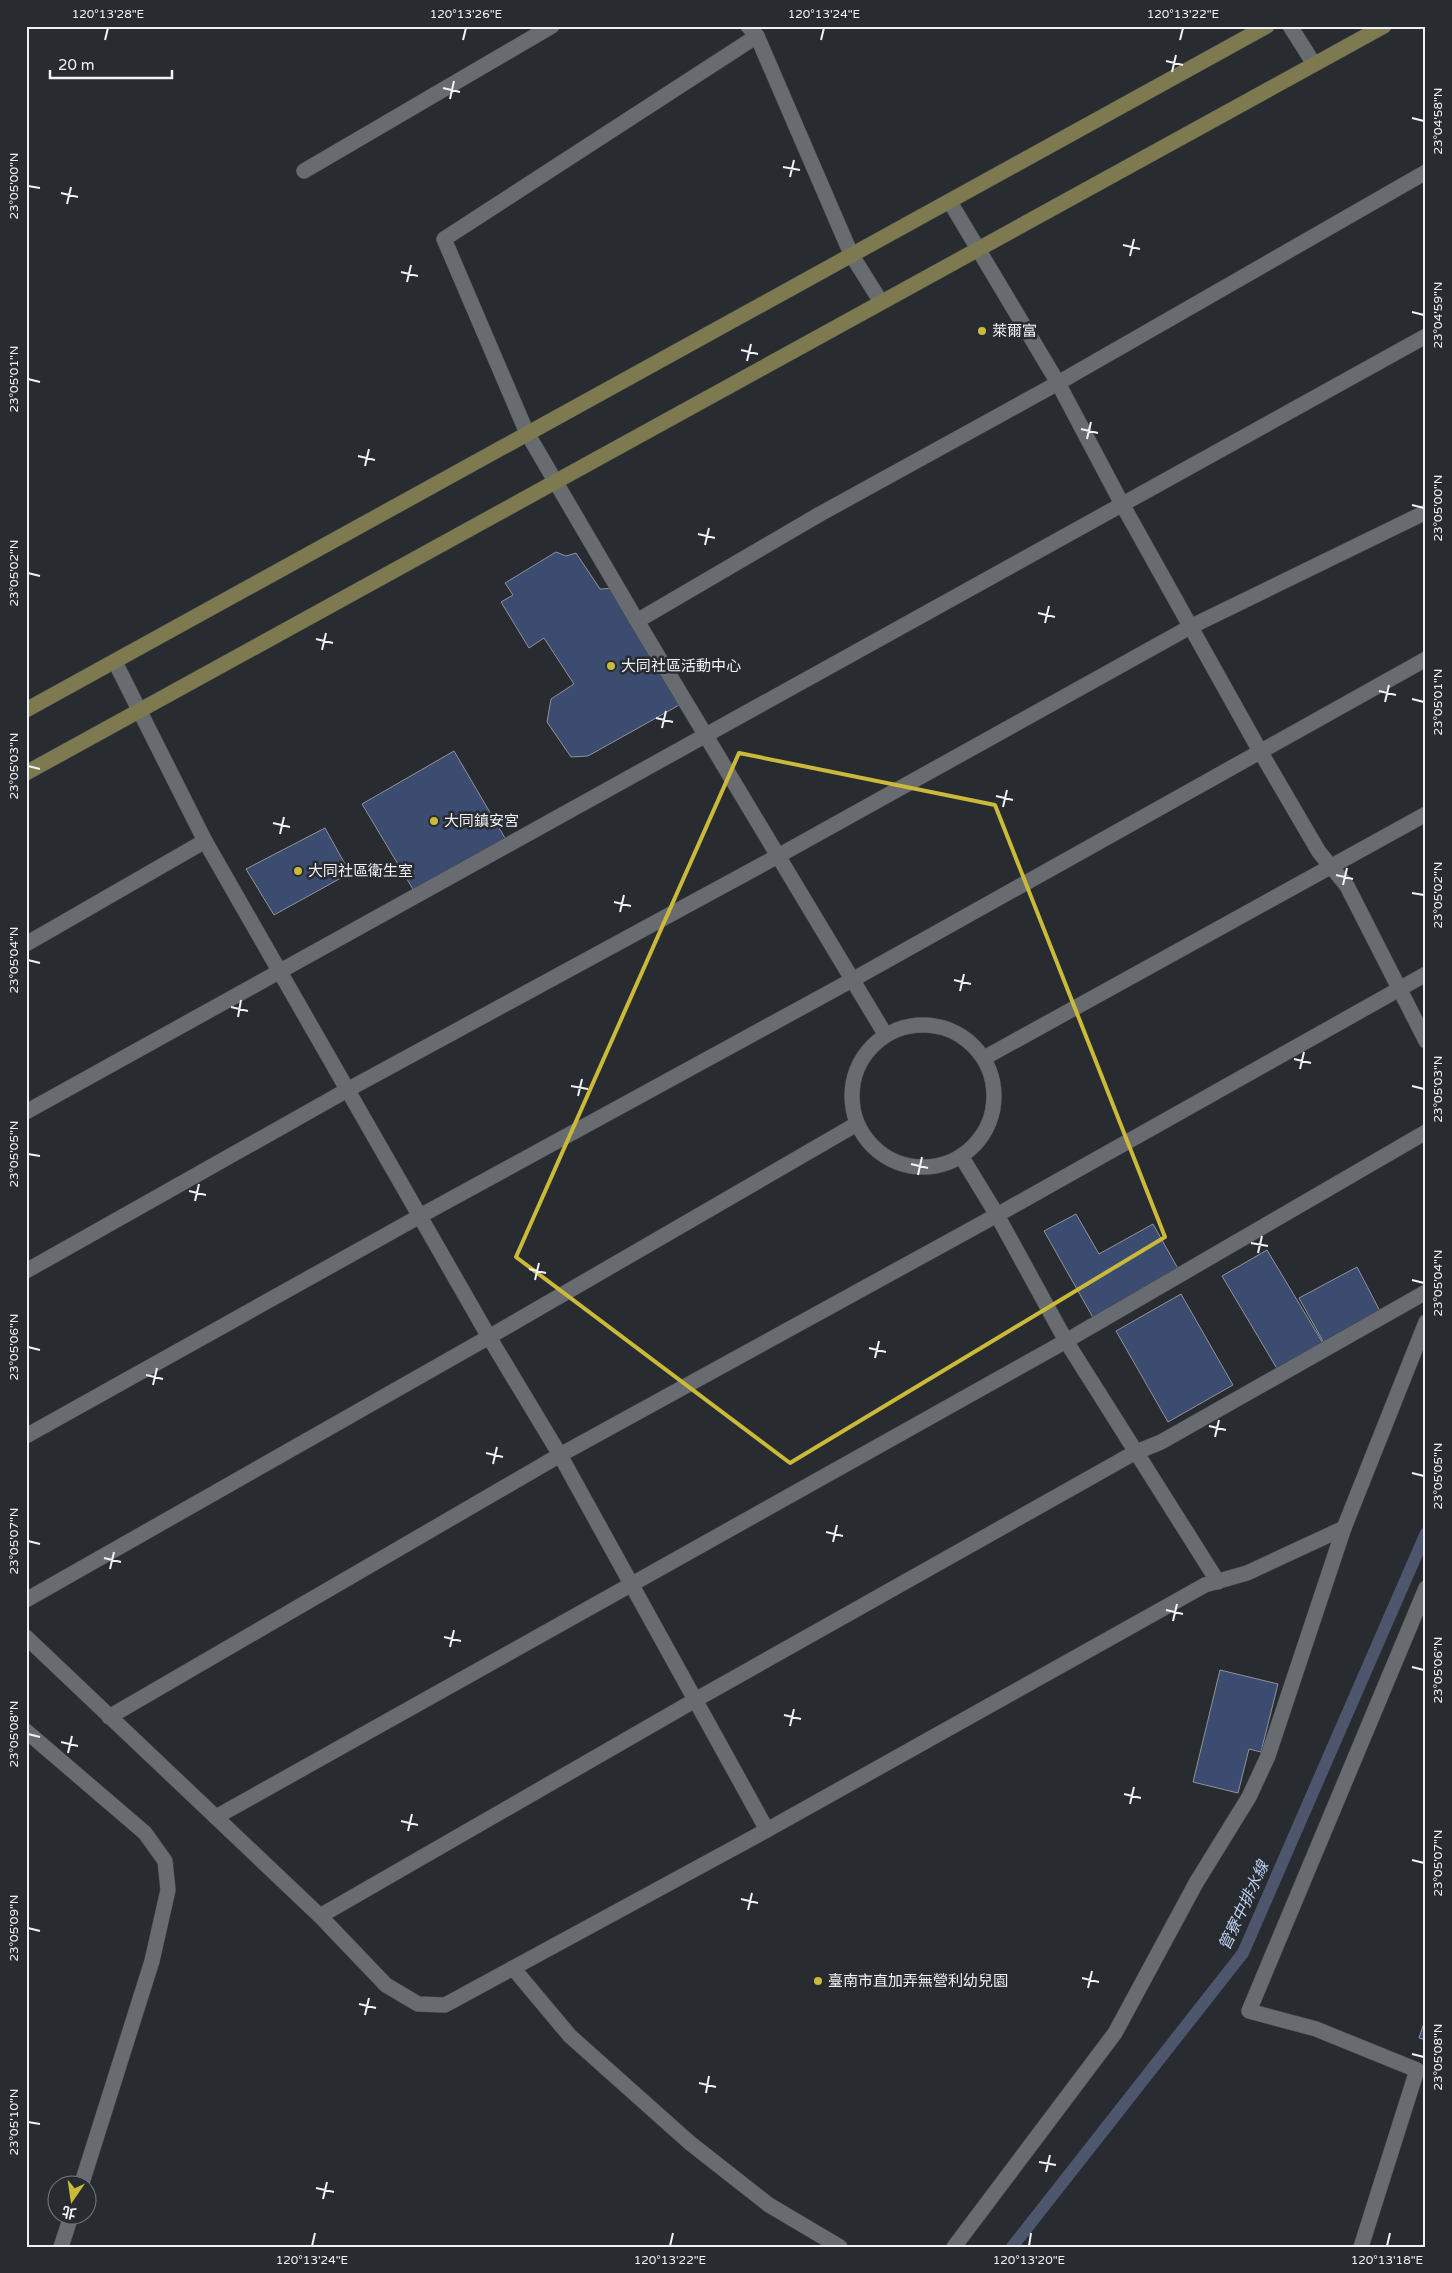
<svg xmlns="http://www.w3.org/2000/svg" width="1452" height="2273" font-family="'Varela Round','Noto Sans TC',sans-serif">
<style>
.lines{fill:none;stroke-linecap:round;stroke-linejoin:round}
.stream{stroke:#4d566d;stroke-width:12}
.building{fill:#3b4c70;stroke:#909399}
.lane-casing{stroke:#47484c;stroke-width:16}
.secondary-casing{stroke:#47484c;stroke-width:16}
.lane{stroke:#686b70;stroke-width:15}
.secondary{stroke:#7d7a4f;stroke-width:15}
.marked{fill:none;stroke:#cbba39;stroke-width:4;stroke-linejoin:round}
.ticks{fill:none;stroke:#f0f1f5;stroke-width:2}
.poi-dot{fill:#cbba39;stroke:#282b2f;stroke-width:2}
.labels{text-anchor:middle;dominant-baseline:central;stroke-width:5;stroke-linejoin:round;paint-order:stroke}
.poi-label{font-size:15px;fill:#f0f1f5;stroke:#282b2f;text-anchor:start}
.water-label{font-size:16px;font-style:italic;fill:#bbcff4;stroke:#282b2f}
.neatline{fill:none;stroke:#f0f1f5;stroke-width:2}
.ticks-label{font-size:12px;text-anchor:middle;fill:#f0f1f5}
</style>
<rect width="100%" height="100%" fill="#282b2f"/>
<g class="lines">
<!-- stream -->
<polyline class="stream" points="1012,2247 1243,1953 1426,1533"/>
</g>
<!-- building -->
<g class="building">
<polygon points="556,552 566,556 576,553 600,589 616,588 681,704 588,756 571,757 547,722 551,699 574,684 544,638 529,648 501,602 513,595 505,583"/>
<polygon points="454,751 505,838 414,891 362,804"/>
<polygon points="325,828 350,873 274,915 246,869"/>
<polygon points="1076,1214 1099,1254 1153,1224 1181,1274 1095,1321 1044,1231"/>
<polygon points="1267,1250 1324,1345 1279,1372 1222,1276"/>
<polygon points="1357,1267 1381,1313 1324,1343 1299,1298"/>
<polygon points="1181,1294 1233,1385 1168,1422 1116,1331"/>
<polygon points="1220,1670 1278,1684 1261,1752 1249,1749 1238,1793 1193,1782"/>
<polygon points="1426,2017 1426,2040 1419,2038"/>
</g>
<g class="lines">
<!-- lane casing -->
<g class="lane-casing">
<g id="lane">
<polyline points="748,26 757,36 851,254 881,302"/>
<polyline points="1290,26 1314,64"/>
<polyline points="757,36 444,239 527,433 637,621 885,1034"/>
<polyline points="304,171 552,26"/>
<polyline points="950,202 1058,383 1122,504 1260,751 1319,852 1347,886 1426,1041"/>
<polyline points="637,621 820,514 1058,383 1426,172"/>
<polyline points="115,662 205,841 489,1337 560,1455 767,1830"/>
<polyline points="26,944 205,841"/>
<circle cx="923" cy="1096" r="71"/>
<polyline points="984,1058 1426,814"/>
<polyline points="26,1112 1426,336"/>
<polyline points="961,1156 997,1215 1066,1341 1218,1582"/>
<polyline points="26,1271 349,1089 778,856 1190,627 1426,512"/>
<polyline points="26,1436 420,1216 852,980 1426,659"/>
<polyline points="26,1600 489,1337 855,1125"/>
<polyline points="26,1637 320,1916 386,1985 418,2004 445,2005 767,1830 1205,1585 1247,1573 1344,1528"/>
<polyline points="109,1717 560,1455 997,1215 1426,974"/>
<polyline points="26,1731 145,1833 165,1861 168,1890 152,1961 81,2186"/>
<polyline points="216,1817 1066,1341 1426,1132"/>
<polyline points="320,1916 697,1699 1134,1453 1161,1442 1426,1292"/>
<polyline points="513,1968 570,2036 690,2143 769,2205 840,2247"/>
<polyline points="61,2247 71,2216"/>
<polyline points="954,2247 1115,2033 1196,1883 1249,1797 1268,1756 1344,1528 1426,1322"/>
<polyline points="1361,2247 1417,2070 1316,2029 1249,2011 1426,1588"/>
</g>
</g>
<!-- secondary casing -->
<g class="secondary-casing">
<g id="secondary">
<polyline points="26,710 1267,26"/>
<polyline points="26,773 1384,26"/>
</g>
</g>
<!-- lane -->
<use href="#lane" class="lane"/>
<!-- secondary -->
<use href="#secondary" class="secondary"/>
</g>
<!-- marked area -->
<path class="marked" d="M739 753 995 805 1165 1237 790 1463 516 1257Z"/>
<!-- ticks -->
<path class="ticks" d="M105 40 108 28M463 40 466 28M821 40 824 28M1180 40 1183 28M1166 61 1183 65M1172 72 1176 55M443 88 460 92M450 99 454 81M1412 118 1424 121M783 167 800 170M790 177 794 160M28 186 40 188M61 193 78 197M67 204 71 187M1123 245 1140 249M1130 256 1134 239M401 272 418 276M407 282 411 265M1412 312 1424 315M741 350 758 354M747 361 751 344M28 379 40 382M1081 429 1098 433M1087 439 1091 422M358 456 375 460M365 466 369 449M1412 505 1424 508M698 534 715 538M705 545 709 528M28 573 40 576M1038 613 1055 617M1045 623 1049 606M316 639 333 643M322 650 326 633M1379 691 1396 695M1412 699 1424 702M1385 702 1389 685M656 718 673 722M662 728 666 711M28 766 40 769M996 796 1013 800M1003 807 1007 790M273 823 290 827M280 834 284 817M1336 875 1353 879M1343 885 1347 868M1412 893 1424 895M614 902 631 906M620 912 624 895M28 960 40 963M954 980 971 984M960 991 964 974M231 1007 248 1011M238 1017 241 1000M1294 1059 1311 1063M1300 1069 1304 1052M571 1086 588 1089M1412 1086 1424 1089M578 1096 582 1079M28 1154 40 1156M911 1164 928 1168M918 1175 922 1157M189 1191 206 1195M195 1201 199 1184M1251 1243 1268 1246M1258 1253 1262 1236M529 1269 546 1273M535 1280 539 1263M1412 1280 1424 1283M28 1347 40 1350M869 1348 886 1352M875 1358 879 1341M146 1375 163 1379M153 1385 157 1368M1209 1426 1226 1430M1215 1437 1219 1420M486 1453 503 1457M493 1464 497 1447M1412 1473 1424 1476M826 1532 843 1536M28 1541 40 1544M833 1542 837 1525M104 1558 121 1562M110 1569 114 1552M1166 1610 1183 1614M1173 1621 1177 1604M444 1637 461 1641M450 1647 454 1630M1412 1667 1424 1670M784 1715 801 1719M790 1726 794 1709M28 1734 40 1737M61 1742 78 1746M68 1753 72 1736M1124 1794 1141 1798M1130 1804 1134 1787M401 1821 418 1825M408 1831 412 1814M1412 1860 1424 1863M741 1899 758 1903M748 1910 752 1893M28 1928 40 1931M1082 1978 1099 1982M1088 1988 1092 1971M359 2004 376 2008M365 2015 369 1998M1412 2054 1424 2057M699 2083 716 2087M706 2093 709 2076M28 2122 40 2124M1039 2162 1056 2165M1046 2172 1050 2155M316 2188 334 2192M323 2199 327 2182M312 2246 315 2233M670 2246 673 2233M1029 2246 1031 2233M1387 2246 1390 2233"/>
<!-- markers -->
<g class="poi-dot">
<circle cx="982" cy="331" r="5"/>
<circle cx="611" cy="666" r="5"/>
<circle cx="434" cy="821" r="5"/>
<circle cx="298" cy="871" r="5"/>
<circle cx="818" cy="1981" r="5"/>
</g>
<g class="labels">
<!-- poi labels -->
<g class="poi-label">
<text x="992" y="331">萊爾富</text>
<text x="621" y="666">大同社區活動中心</text>
<text x="444" y="821">大同鎮安宮</text>
<text x="308" y="871">大同社區衛生室</text>
<text x="828" y="1981">臺南市直加弄無營利幼兒園</text>
</g>
<!-- water labels -->
<g class="water-label">
<text transform="translate(1244 1906) rotate(-65)">管寮中排水線</text>
</g>
</g>
<!-- border -->
<rect width="1452" height="2273" fill="none" stroke="#282b2f" stroke-width="55"/>
<!-- north arrow -->
<g transform="translate(72 2200) rotate(193)"><circle r="24" fill="#282b2f" stroke="#787a7e"/>
<path d="M0-4L9 19L0 12L-9 19Z" fill="#cbba39"/>
<text y="-8" font-size="14" font-weight="bold" text-anchor="middle" fill="#f0f1f5">北</text>
</g>
<!-- scale -->
<path d="M50 70v8h122v-8" fill="none" stroke="#f0f1f5" stroke-width="2.5"/>
<text x="58" y="70" font-size="15" fill="#f0f1f5" stroke="#282b2f" stroke-width="4" paint-order="stroke">20 m</text>
<rect x="28" y="28" width="1396" height="2218" class="neatline"/>
<g class="ticks-label">
<text x="108" y="18">120°13'28"E</text>
<text x="466" y="18">120°13'26"E</text>
<text x="824" y="18">120°13'24"E</text>
<text x="1183" y="18">120°13'22"E</text>
<text transform="translate(1438 121) rotate(-90)" y="4">23°04'58"N</text>
<text transform="translate(14 186) rotate(-90)" y="4">23°05'00"N</text>
<text transform="translate(1438 315) rotate(-90)" y="4">23°04'59"N</text>
<text transform="translate(14 379) rotate(-90)" y="4">23°05'01"N</text>
<text transform="translate(1438 508) rotate(-90)" y="4">23°05'00"N</text>
<text transform="translate(14 573) rotate(-90)" y="4">23°05'02"N</text>
<text transform="translate(1438 702) rotate(-90)" y="4">23°05'01"N</text>
<text transform="translate(14 766) rotate(-90)" y="4">23°05'03"N</text>
<text transform="translate(1438 895) rotate(-90)" y="4">23°05'02"N</text>
<text transform="translate(14 960) rotate(-90)" y="4">23°05'04"N</text>
<text transform="translate(1438 1089) rotate(-90)" y="4">23°05'03"N</text>
<text transform="translate(14 1154) rotate(-90)" y="4">23°05'05"N</text>
<text transform="translate(1438 1283) rotate(-90)" y="4">23°05'04"N</text>
<text transform="translate(14 1347) rotate(-90)" y="4">23°05'06"N</text>
<text transform="translate(1438 1476) rotate(-90)" y="4">23°05'05"N</text>
<text transform="translate(14 1541) rotate(-90)" y="4">23°05'07"N</text>
<text transform="translate(1438 1670) rotate(-90)" y="4">23°05'06"N</text>
<text transform="translate(14 1734) rotate(-90)" y="4">23°05'08"N</text>
<text transform="translate(1438 1863) rotate(-90)" y="4">23°05'07"N</text>
<text transform="translate(14 1928) rotate(-90)" y="4">23°05'09"N</text>
<text transform="translate(1438 2057) rotate(-90)" y="4">23°05'08"N</text>
<text transform="translate(14 2122) rotate(-90)" y="4">23°05'10"N</text>
<text x="312" y="2264">120°13'24"E</text>
<text x="670" y="2264">120°13'22"E</text>
<text x="1029" y="2264">120°13'20"E</text>
<text x="1387" y="2264">120°13'18"E</text>
</g>
</svg>
